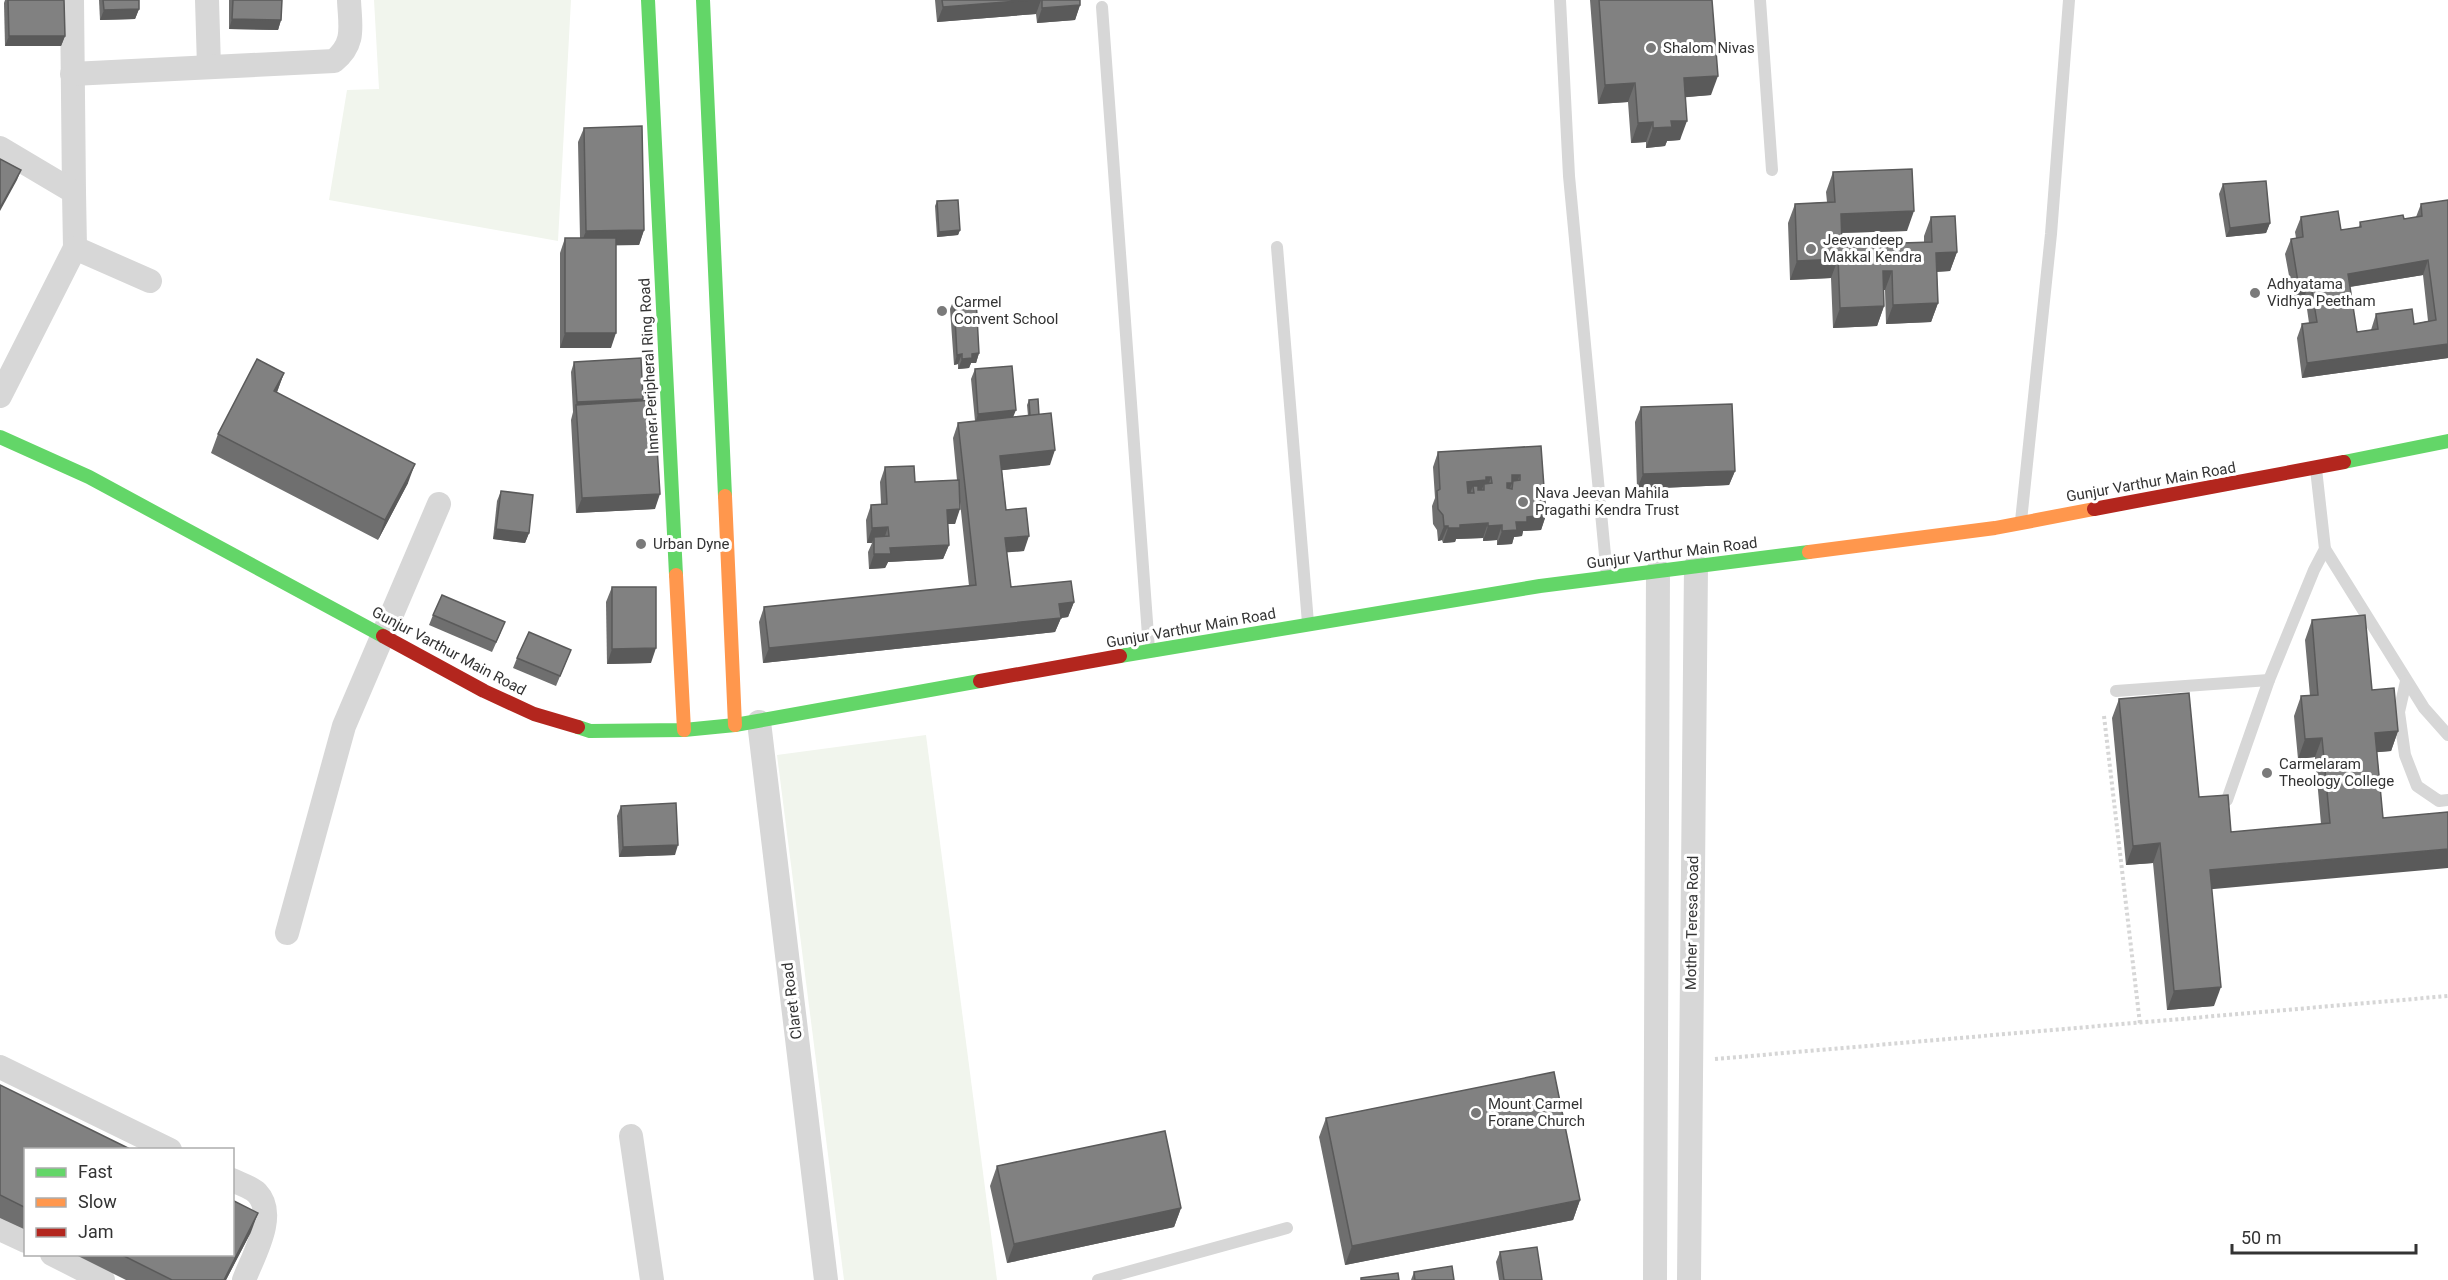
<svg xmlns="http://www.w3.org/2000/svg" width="2448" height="1280" font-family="Roboto,sans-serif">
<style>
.green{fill:#f1f5ed}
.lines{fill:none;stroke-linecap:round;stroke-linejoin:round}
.path{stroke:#d6d6d6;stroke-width:4;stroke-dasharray:3 3;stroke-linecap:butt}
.lane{stroke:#d7d7d7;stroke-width:12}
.street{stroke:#d7d7d7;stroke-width:24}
.fast{stroke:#63d668;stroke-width:14}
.slow{stroke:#ff974d;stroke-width:14}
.jam{stroke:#b3261e;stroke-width:14}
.wall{fill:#6f6f6f;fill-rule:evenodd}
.shaded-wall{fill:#5a5a5a}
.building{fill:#818181;stroke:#5a5a5a;stroke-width:1.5;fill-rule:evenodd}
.poi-dot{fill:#7a7a7a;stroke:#fff;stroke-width:2}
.labels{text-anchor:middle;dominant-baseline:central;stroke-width:6;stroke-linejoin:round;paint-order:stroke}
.poi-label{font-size:15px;fill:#333;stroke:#fff;text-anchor:start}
.street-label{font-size:15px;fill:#333;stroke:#fff}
</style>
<rect width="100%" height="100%" fill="#fff"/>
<!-- green -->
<g class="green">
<polygon points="374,0 571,0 558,241 329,200 347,90 379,89"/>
<polygon points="926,735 997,1280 844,1280 777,755"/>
</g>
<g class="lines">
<!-- path -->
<g class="path">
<polyline points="2104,716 2140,1024"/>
<polyline points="1715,1059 2448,996"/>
</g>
<!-- lane -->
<g class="lane">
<polyline points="1560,0 1569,176 1607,576"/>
<polyline points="1760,0 1772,170"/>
<polyline points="1102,7 1149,649"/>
<polyline points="1277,247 1308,623"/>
<polyline points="2021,521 2051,234 2069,0"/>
<polyline points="2325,549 2424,708 2448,735"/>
<polyline points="2406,681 2399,712 2405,755 2417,786 2439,801 2448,800"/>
<polyline points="2116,691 2269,680"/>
<polyline points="2227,800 2269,680 2314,570 2325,549 2316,469"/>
<polyline points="1098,1280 1287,1228"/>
</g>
<!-- street -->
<g class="street">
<polyline points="72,0 74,192"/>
<polyline points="207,0 209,67"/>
<path d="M72 74 334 61C356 43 350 26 349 0"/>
<polyline points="0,148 74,192 75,248 0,396"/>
<polyline points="75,248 150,281"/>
<polyline points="759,722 826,1280"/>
<polyline points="287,933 344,726 439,504"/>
<polyline points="0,1067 170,1150"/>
<polyline points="631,1136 652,1280"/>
<path d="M232 1180C240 1184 251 1187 257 1193 278 1215 253 1256 244 1280"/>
<polyline points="0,1229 26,1241"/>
<polyline points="52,1254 103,1280"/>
<polyline points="1655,1280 1658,571"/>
<polyline points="1689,1280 1696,566"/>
</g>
<!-- fast -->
<g class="fast">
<polyline points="648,0 676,575"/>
<polyline points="703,0 725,496"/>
<polyline points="0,437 89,477 383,636"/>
<polyline points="2344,462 2448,441"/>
<polyline points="1120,656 1540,586 1809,552"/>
<polyline points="578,727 590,731 684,730 735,725 980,681"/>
</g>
<!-- slow -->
<g class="slow">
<polyline points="725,496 735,725"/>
<polyline points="1809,552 1995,528 2094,509"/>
<polyline points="676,575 684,730"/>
</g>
<!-- jam -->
<g class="jam">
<polyline points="2094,509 2344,462"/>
<polyline points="383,636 484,691 534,714 578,727"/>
<polyline points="980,681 1120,656"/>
</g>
</g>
<!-- wall -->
<g class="wall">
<polygon points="5,0 64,0 65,36 61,46 5,46 4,3"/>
<polygon points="99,0 139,0 139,9 135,19 100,20"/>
<polygon points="229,0 282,0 281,20 278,30 229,29"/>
<polygon points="935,0 1080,0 1080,5 1075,20 1037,23 1036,14 937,22"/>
<polygon points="1590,0 1712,0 1711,95 1685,97 1680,140 1667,141 1665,146 1646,148 1646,142 1631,143 1628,102 1598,104"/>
<polygon points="584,128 644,230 639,245 616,245 611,348 560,348 560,253 565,238 580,238 578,142"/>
<polygon points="1833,172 1907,231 1841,233 1842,245 1924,242 1924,236 1931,217 1957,252 1950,271 1937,272 1938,303 1931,322 1886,324 1885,290 1884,290 1884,306 1877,326 1833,328 1831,278 1790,280 1788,223 1795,204 1827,202 1826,192"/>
<polygon points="2223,184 2270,223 2266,233 2226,237 2219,194"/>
<polygon points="937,201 960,230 958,235 937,237 935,206"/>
<path d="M2421 204 2448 358 2302 378 2297 338 2302 324 2309 323 2305 295 2293 297 2285 254 2291 239 2296 238 2295 232 2301 217 2341 230 2359 227 2360 222 2404 219 2416 217ZM2423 275 2428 321 2414 324 2376 314 2371 330 2357 332 2350 287Z"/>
<polygon points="954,299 979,353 976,363 971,363 969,368 958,369 958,364 954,365 950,309"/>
<polygon points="574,362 643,399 642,401 655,509 576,513 571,420 573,412 571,372"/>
<polygon points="975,369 1013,417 1028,416 1027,405 1029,400 1039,415 1050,465 1002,470 1006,510 1024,551 1007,552 1011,587 1074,602 1068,617 1061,618 1055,632 763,663 759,622 764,607 969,586 960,502 955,524 948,524 949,545 943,559 888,562 885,568 869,569 868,552 872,543 867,543 866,520 871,505 881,504 880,482 885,467 915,482 957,480 953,438 958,423 975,421 971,379"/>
<polygon points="284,373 277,392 408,483 378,540 211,453 218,434"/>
<polygon points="1641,407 1735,471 1729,485 1637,489 1635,422"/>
<polygon points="1541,446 1546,515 1541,530 1523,531 1522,536 1514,537 1512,544 1497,545 1497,540 1483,541 1483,538 1456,539 1455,542 1443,543 1442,540 1438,541 1437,530 1433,524 1432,506 1435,498 1433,467 1438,452"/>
<polygon points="501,491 529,533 525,543 493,539 497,501"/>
<polygon points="612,587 651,663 607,664 606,602"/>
<polygon points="433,615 501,632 492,652 429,625"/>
<polygon points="2312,620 2372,690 2398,731 2391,751 2377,752 2383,818 2212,889 2214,1006 2167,1010 2153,863 2126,865 2112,718 2119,699 2199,797 2231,832 2321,824 2315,757 2298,759 2294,716 2301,696 2310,696 2305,640"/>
<polygon points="571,650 556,686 513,668 517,658"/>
<polygon points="621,806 675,855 619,857 617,816"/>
<polygon points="0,1085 26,1149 26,1230 0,1218"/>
<polygon points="1326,1118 1580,1200 1573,1220 1345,1265 1319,1137"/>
<polygon points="997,1166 1181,1208 1174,1227 1007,1263 990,1186"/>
<polygon points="251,1232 226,1280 126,1280 74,1254 232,1254"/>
<polygon points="1500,1252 1542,1280 1499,1280 1496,1262"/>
<polygon points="1414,1272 1454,1280 1411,1280"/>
</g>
<!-- shaded-wall -->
<g class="shaded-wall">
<polygon points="1031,0 1041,0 1036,14 937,22 943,7"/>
<polygon points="1080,5 1075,20 1037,23 1042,8"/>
<polygon points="139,9 135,19 100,20 104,10"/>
<polygon points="232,19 281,20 278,30 229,29"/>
<polygon points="9,36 65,36 61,46 5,46"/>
<polygon points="1718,76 1711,95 1677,98 1684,78"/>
<polygon points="1635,83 1628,102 1598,104 1605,85"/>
<polygon points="1671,121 1687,121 1680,140 1667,141 1665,146 1646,148 1653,128"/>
<polygon points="1653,122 1646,142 1631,143 1638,123"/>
<polygon points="21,170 17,180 0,211 0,208"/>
<polygon points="1914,211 1907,231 1833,233 1841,214"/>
<polygon points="2270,223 2266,233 2226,237 2230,228"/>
<polygon points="644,230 639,245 580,246 586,231"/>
<polygon points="960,230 958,235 937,237 939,232"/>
<polygon points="1957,252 1950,271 1929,272 1936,253"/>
<polygon points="1838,259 1831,278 1790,280 1797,261"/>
<polygon points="2428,260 2423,275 2342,288 2348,274"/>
<polygon points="1883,271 1892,271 1885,290 1876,290"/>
<polygon points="2310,280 2305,295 2293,297 2298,282"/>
<polygon points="1938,303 1931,322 1886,324 1893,305"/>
<polygon points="1884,306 1877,326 1833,328 1840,308"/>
<polygon points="565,333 616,333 611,348 560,348"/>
<polygon points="2448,344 2448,358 2302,378 2307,363"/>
<polygon points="979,353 976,363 971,363 969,368 958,369 962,359 972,354"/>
<polygon points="962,354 958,364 954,365 957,355"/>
<polygon points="284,373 277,392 274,391"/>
<polygon points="643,399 639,409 576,405 573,412 577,402"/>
<polygon points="1016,410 1012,420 975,424 978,414"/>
<polygon points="1055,450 1050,465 995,471 1000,456"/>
<polygon points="415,464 408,483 378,540 385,520"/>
<polygon points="1735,471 1729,485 1637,489 1643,474"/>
<polygon points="1512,475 1520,475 1514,490 1513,481 1506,498 1507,483"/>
<polygon points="1486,477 1491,477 1486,492 1484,484 1480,495 1474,493 1473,486 1469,496 1462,497 1467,482"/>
<polygon points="660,494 655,509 576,513 582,498"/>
<polygon points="960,509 955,524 941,524 947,510"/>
<polygon points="1546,515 1541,530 1523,531 1522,536 1514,537 1512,544 1497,545 1502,531 1527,517"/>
<polygon points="1488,523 1483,538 1456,539 1455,542 1443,543 1448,528 1460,525"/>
<polygon points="1502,525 1497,540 1483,541 1488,526"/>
<polygon points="1444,526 1448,526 1442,540 1438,541"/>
<polygon points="888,527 883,542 874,537 872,543 867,543 872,528"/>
<polygon points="496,529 529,533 525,543 493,539"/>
<polygon points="1029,536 1024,551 1000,553 1005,538"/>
<polygon points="949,545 943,559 888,562 885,568 869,569 874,554 890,548"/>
<polygon points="1074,602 1068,617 1061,618 1055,632 763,663 769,648"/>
<polygon points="656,648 651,663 607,664 612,649"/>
<polygon points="2398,731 2391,751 2368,753 2375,733"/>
<polygon points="2322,738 2315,757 2298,759 2305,739"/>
<polygon points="2160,843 2153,863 2126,865 2133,846"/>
<polygon points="678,845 675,855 619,857 623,847"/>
<polygon points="2448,849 2448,868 2203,890 2210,870"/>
<polygon points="2221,987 2214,1006 2167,1010 2174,991"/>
<polygon points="1580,1200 1573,1220 1345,1265 1352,1246"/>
<polygon points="1181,1208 1174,1227 1007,1263 1014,1244"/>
<polygon points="258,1213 251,1232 226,1280 224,1280"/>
</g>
<!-- building -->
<g class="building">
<polygon points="8,0 64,0 65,36 9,36"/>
<polygon points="103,0 139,0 139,9 104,10"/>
<polygon points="233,0 282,0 281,20 232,19"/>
<polygon points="942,0 1031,0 943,7"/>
<polygon points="1042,0 1080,0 1080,5 1042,8"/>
<polygon points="1599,0 1712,0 1718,76 1684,78 1687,121 1671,121 1672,127 1653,128 1653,122 1638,123 1635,83 1605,85"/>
<polygon points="642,126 644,230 586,231 584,128"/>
<polygon points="0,159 21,170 0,208"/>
<polygon points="1912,169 1914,211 1841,214 1842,245 1932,242 1931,217 1955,216 1957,252 1936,253 1938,303 1893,305 1892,271 1883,271 1884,306 1840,308 1838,259 1797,261 1795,204 1835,202 1833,172"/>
<polygon points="2266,181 2270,223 2230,228 2223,184"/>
<polygon points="958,200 960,230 939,232 937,201"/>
<path d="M2448 200V344L2307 363 2302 324 2317 322 2310 280 2298 282 2291 239 2303 237 2301 217 2338 211 2341 230 2361 227 2360 222 2403 215 2404 219 2422 216 2421 204ZM2428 260 2436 320 2414 324 2412 309 2376 314 2378 329 2357 332 2348 274Z"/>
<rect x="565" y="238" width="51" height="95"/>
<polygon points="976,298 979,353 972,354 972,358 962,359 962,354 957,355 954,299"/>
<polygon points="641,358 643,399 577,402 574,362"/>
<polygon points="257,359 284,373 274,391 415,464 385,520 218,434"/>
<polygon points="1012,366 1016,410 978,414 975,369"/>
<polygon points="1038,399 1039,415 1030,416 1029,400"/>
<polygon points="654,400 660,494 582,498 576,405"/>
<polygon points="1732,404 1735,471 1643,474 1641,407"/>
<polygon points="1051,413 1055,450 1000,456 1006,510 1026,508 1029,536 1005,538 1011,587 1071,581 1074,602 1059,604 1061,618 769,648 764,607 976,585 958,423"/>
<path d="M1541 446 1546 515 1527 517V522H1516L1517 530 1502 531V525L1488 526V523L1460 525V528H1448V526H1444L1443 515 1438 509 1437 491 1440 489 1438 452ZM1512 475H1520V480L1513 481 1512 489 1507 488V483H1512ZM1486 477H1491L1492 483 1484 484V490H1478V486H1473L1474 493H1468L1467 482 1486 480Z"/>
<polygon points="914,466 915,482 959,480 960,509 947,510 949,545 890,548 891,554 874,554 874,537 889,536 888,527 872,528 871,505 887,504 885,467"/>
<polygon points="501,491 533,495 529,533 496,529"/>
<polygon points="612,587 656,587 656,648 612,649"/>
<polygon points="442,595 505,622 496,642 433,615"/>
<polygon points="2365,615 2372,690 2394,688 2398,731 2375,733 2383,818 2448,812 2448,849 2210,870 2221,987 2174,991 2160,843 2133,846 2119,699 2189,693 2199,797 2228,795 2231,832 2330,823 2322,738 2305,739 2301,696 2318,695 2312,620"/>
<polygon points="529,632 571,650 560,676 517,658"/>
<polygon points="676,803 678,845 623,847 621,806"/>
<polygon points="1554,1072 1580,1200 1352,1246 1326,1118"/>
<polygon points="0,1085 130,1149 26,1149 26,1208 0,1195"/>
<polygon points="1165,1131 1181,1208 1014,1244 997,1166"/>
<polygon points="232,1200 258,1213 224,1280 172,1280 120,1254 232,1254"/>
<polygon points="1537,1247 1542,1280 1504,1280 1500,1252"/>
<polygon points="1452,1266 1454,1280 1415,1280 1414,1272"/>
<polygon points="1398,1273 1399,1280 1361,1280 1361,1278"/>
</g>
<!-- markers -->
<g class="poi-dot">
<circle cx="1651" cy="48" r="6"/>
<circle cx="1811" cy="249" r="6"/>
<circle cx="2255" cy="293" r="6"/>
<circle cx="942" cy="311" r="6"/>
<circle cx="1523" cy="502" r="6"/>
<circle cx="641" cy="544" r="6"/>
<circle cx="2267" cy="773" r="6"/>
<circle cx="1476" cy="1113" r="6"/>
</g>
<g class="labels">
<!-- poi labels -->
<g class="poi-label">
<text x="1663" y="48">Shalom Nivas</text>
<text x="1823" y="240">Jeevandeep<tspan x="1823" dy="17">Makkal Kendra</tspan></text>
<text x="2267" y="284">Adhyatama<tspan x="2267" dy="17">Vidhya Peetham</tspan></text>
<text x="954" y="302">Carmel<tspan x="954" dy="17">Convent School</tspan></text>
<text x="1535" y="493">Nava Jeevan Mahila<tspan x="1535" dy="17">Pragathi Kendra Trust</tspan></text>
<text x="653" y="544">Urban Dyne</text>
<text x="2279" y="764">Carmelaram<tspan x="2279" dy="17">Theology College</tspan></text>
<text x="1488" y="1104">Mount Carmel<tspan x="1488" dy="17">Forane Church</tspan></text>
</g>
<!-- street labels -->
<g class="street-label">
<text transform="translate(649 366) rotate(-93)">Inner Peripheral Ring Road</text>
<text transform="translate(2151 482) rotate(-10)">Gunjur Varthur Main Road</text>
<text transform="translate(1672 553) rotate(-7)">Gunjur Varthur Main Road</text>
<text transform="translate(1191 628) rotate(-10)">Gunjur Varthur Main Road</text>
<text transform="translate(449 651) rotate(28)">Gunjur Varthur Main Road</text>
<text transform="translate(1692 923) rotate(-89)">Mother Teresa Road</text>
<text transform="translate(792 1001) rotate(-97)">Claret Road</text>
</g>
</g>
<!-- legend -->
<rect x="24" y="1148" width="210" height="108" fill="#ffffff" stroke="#adadad" stroke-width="1.5"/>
<rect x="36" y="1168" width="30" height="9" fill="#63d668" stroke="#adadad" stroke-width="1.5"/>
<text x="78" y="1178" font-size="18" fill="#333333">Fast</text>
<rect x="36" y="1198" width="30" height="9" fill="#ff974d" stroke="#adadad" stroke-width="1.5"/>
<text x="78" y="1208" font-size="18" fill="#333333">Slow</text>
<rect x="36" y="1228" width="30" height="9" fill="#b3261e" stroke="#adadad" stroke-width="1.5"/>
<text x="78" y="1238" font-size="18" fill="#333333">Jam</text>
<!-- scale -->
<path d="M2232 1244v9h184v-9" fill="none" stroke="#333333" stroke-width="3"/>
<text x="2241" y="1244" font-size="18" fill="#333333" stroke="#ffffff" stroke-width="4.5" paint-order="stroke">50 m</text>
</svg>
